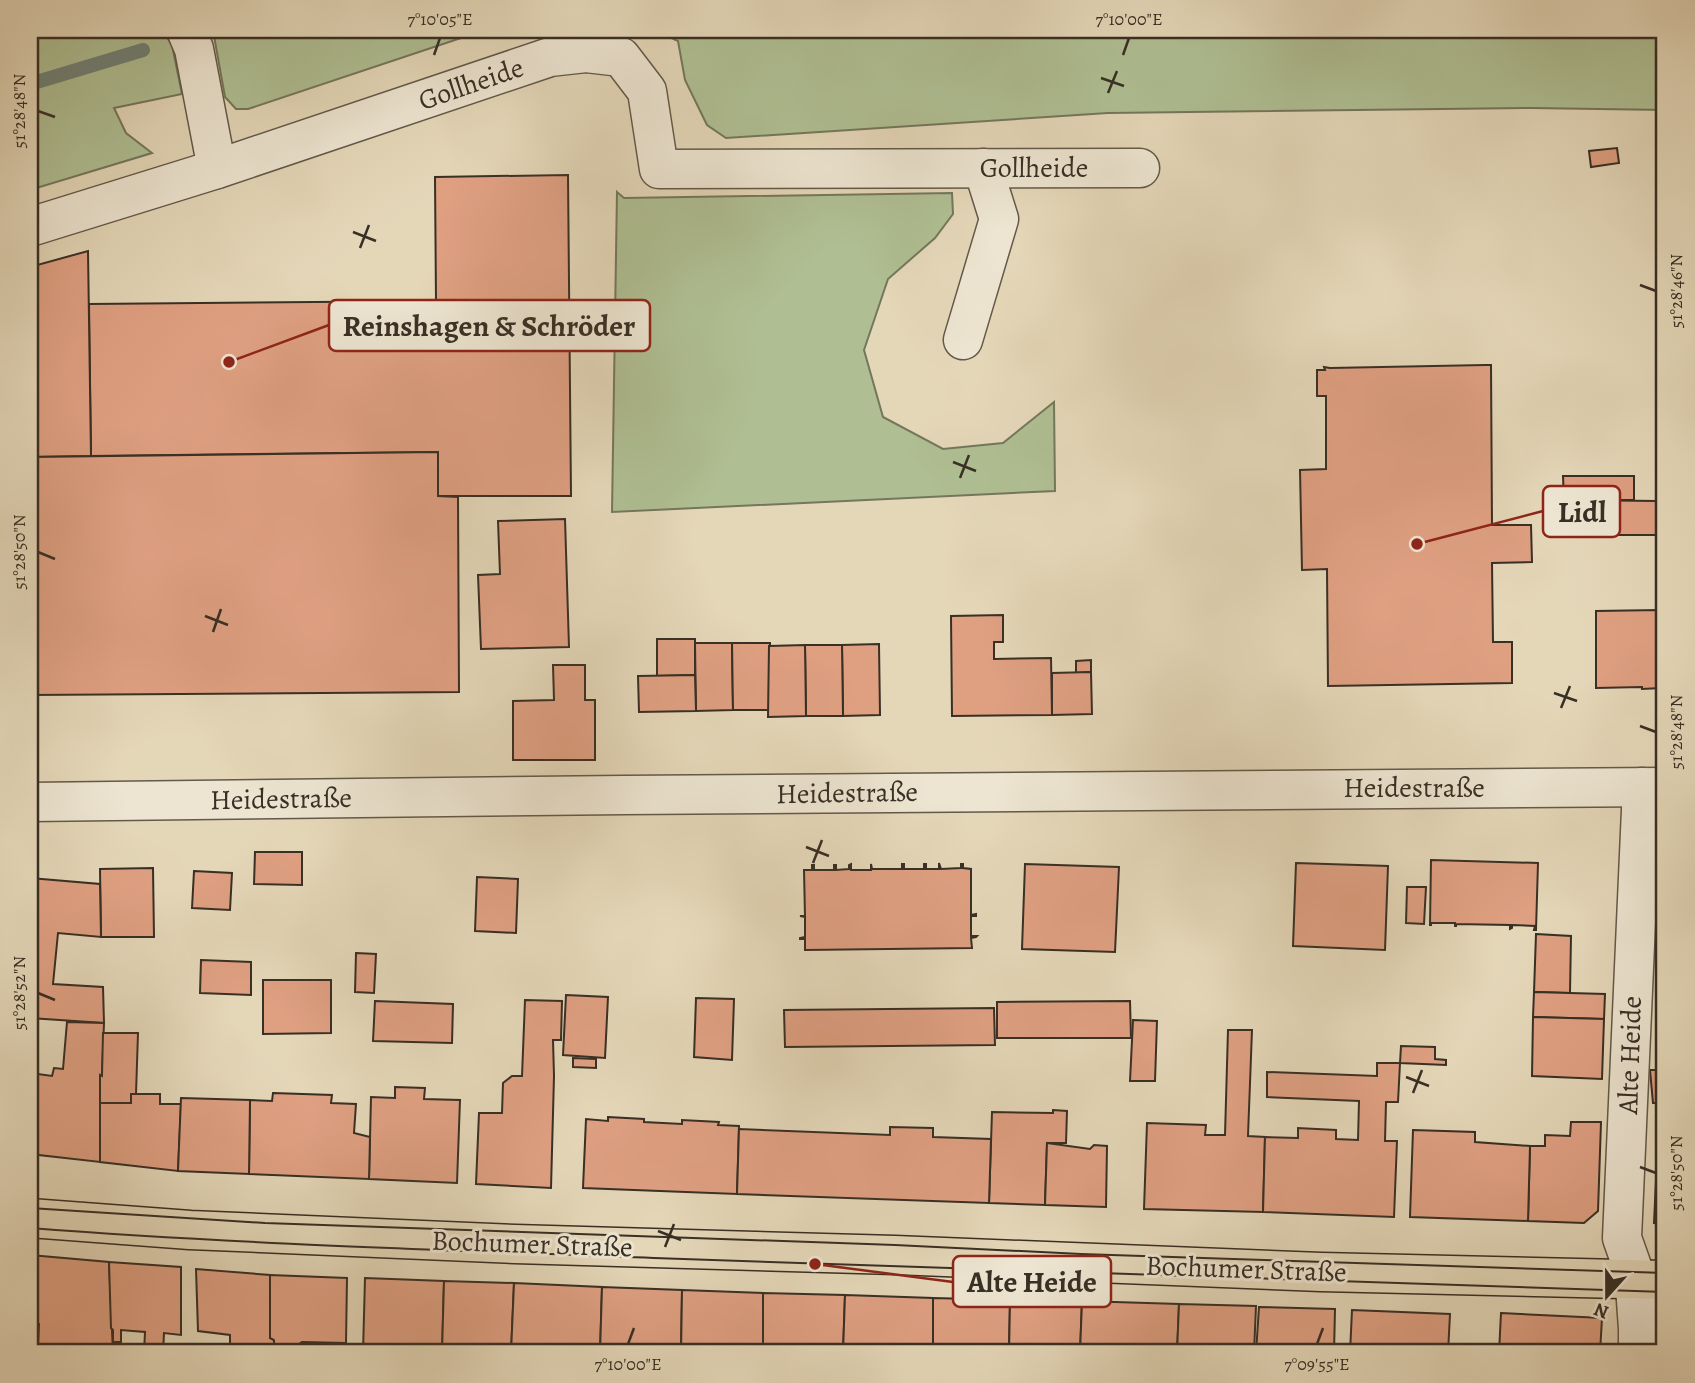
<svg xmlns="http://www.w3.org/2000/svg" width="1695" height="1383" font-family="Alegreya,serif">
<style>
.green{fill:#afbf93;stroke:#74775c;stroke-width:2}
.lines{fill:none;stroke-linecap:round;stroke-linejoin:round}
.stream{stroke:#708278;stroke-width:14}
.building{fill:#dfa082;stroke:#382f25;stroke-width:2}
.minor-casing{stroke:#63594a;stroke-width:41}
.major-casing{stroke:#382f25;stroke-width:41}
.minor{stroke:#ede5d1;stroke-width:38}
.major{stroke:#e4d7b8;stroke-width:38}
.tram{stroke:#382f25;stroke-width:2}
.ticks{fill:none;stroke:#382f25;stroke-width:2.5}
.labels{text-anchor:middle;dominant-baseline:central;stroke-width:6;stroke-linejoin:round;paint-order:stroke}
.street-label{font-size:28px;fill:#382f25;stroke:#ede5d1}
.leader{fill:none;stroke:#8f2418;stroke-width:2.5}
.callout-dot{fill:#8f2418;stroke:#ede5d1;stroke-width:2.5}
.callout{fill:#ede5d1;stroke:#8f2418;stroke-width:2.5}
.callout-label{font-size:30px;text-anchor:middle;font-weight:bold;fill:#382f25}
.neatline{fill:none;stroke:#382f25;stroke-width:2.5}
.ticks-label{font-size:18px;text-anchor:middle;fill:#382f25}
</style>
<rect width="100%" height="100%" fill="#e4d7b8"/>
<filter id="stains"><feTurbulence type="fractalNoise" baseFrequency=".00286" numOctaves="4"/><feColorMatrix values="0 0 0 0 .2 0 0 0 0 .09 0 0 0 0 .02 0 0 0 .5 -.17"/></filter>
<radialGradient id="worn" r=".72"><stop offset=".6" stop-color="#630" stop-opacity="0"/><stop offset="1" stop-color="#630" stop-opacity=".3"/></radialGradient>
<!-- green -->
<g class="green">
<polygon points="47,30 162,30 172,45 182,94 114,108 126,133 152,153 30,190 30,35"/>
<polygon points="210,30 485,30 248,109 236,109 225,97 214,36"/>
<polygon points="654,30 1665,30 1665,110 1531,108 1108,113 726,138 707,125 685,80 678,41"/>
<polygon points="617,192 624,198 952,193 953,214 935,238 888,279 864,350 883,417 943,449 1003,443 1054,402 1055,491 612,512"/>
</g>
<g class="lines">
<!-- stream -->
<polyline class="stream" points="30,84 143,50"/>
</g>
<!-- building -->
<g class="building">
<polygon points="1617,148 1619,163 1591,167 1589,151"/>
<polygon points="568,175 571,496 438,496 438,452 91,456 89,304 436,301 435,177"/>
<polygon points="88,251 91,456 30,457 30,267"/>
<polygon points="1485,365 1491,365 1492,525 1531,525 1532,562 1492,563 1493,642 1512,642 1512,683 1328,686 1327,569 1302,570 1300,470 1326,469 1326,396 1317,396 1317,370 1325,370 1324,367 1330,368"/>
<polygon points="438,452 438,496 458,497 459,692 30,695 30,457"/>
<polygon points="1563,476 1634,476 1634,500 1564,500"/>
<polygon points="1568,500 1657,501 1657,535 1568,535"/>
<rect x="1657" y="501" width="8" height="34"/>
<polygon points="565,519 569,647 481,649 478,575 500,574 498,521"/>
<polygon points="1659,610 1661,688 1642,689 1642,687 1596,688 1596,611"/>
<polygon points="1659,610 1665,610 1665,687 1661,687 1661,689 1661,688"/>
<polygon points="1003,615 1003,642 994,642 994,659 1051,658 1052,715 952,716 951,616"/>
<polygon points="657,639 695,639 695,675 657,676"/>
<polygon points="695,643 732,643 733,710 696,711"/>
<polygon points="732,643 770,643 770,710 733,710"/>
<polygon points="879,644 880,715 843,716 842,645"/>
<polygon points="805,645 842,645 843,716 806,716"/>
<polygon points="805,645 806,716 768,717 769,646"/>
<polygon points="1091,660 1091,672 1076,673 1076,661"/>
<polygon points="553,665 585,665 585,700 595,700 595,760 513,760 513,701 554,700"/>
<polygon points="1091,672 1092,714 1052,715 1052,673"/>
<polygon points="695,675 696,711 639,712 638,676"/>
<polygon points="255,852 302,852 302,885 254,884"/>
<polygon points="1431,860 1538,863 1536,930 1534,930 1535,926 1512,925 1512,928 1510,929 1510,925 1456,924 1456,926 1455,926 1455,923 1431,923 1431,925 1430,925"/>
<polygon points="939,863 941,869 961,868 961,864 963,864 963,868 971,869 971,915 976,914 976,916 971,916 971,936 977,936 976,937 971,938 972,948 805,950 805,939 800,939 800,938 805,937 805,917 800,916 805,916 804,870 812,870 812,865 814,865 814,870 834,870 834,865 836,865 836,870 849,869 849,865 851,864 851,870 871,870 871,864 872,869 902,869 902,864 904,864 904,869 924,869 924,864 926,864 926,869 939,869"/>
<polygon points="1296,863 1388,866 1385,950 1293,946"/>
<polygon points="1025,864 1119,867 1115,952 1022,949"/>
<polygon points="153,868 154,937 101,937 100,869"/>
<polygon points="194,871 232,873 230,910 192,908"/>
<polygon points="477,877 518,879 516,933 475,931"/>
<polygon points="30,878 100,884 101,937 58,933 53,984 103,987 104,1023 30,1018"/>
<polygon points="1407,887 1426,887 1424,924 1406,923"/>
<polygon points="1536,934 1571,936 1570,993 1534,992"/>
<polygon points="356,953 376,954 374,993 355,992"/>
<polygon points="201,960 251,962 251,995 200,993"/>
<polygon points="263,980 331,980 331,1033 263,1034"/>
<polygon points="1534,992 1605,994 1604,1019 1533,1017"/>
<polygon points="566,995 608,997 605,1058 563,1055"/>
<polygon points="696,998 734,999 732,1060 694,1057"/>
<polygon points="525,1000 562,1001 561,1040 553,1040 554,1076 551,1188 476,1184 479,1113 502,1113 503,1083 512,1076 522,1076"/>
<polygon points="375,1001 453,1004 452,1043 373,1041"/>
<polygon points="1130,1001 1131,1038 997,1038 997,1002"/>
<polygon points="994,1008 995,1045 785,1047 784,1010"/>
<polygon points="1533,1017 1604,1019 1602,1079 1532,1076"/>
<polygon points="1133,1020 1157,1021 1155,1081 1130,1081"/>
<polygon points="67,1022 104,1023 102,1076 100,1075 100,1162 30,1154 30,1073 52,1076 54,1068 63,1069"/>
<polygon points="1228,1030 1252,1030 1248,1136 1265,1137 1263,1212 1144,1209 1147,1123 1206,1125 1205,1135 1225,1135"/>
<polygon points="103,1033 138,1033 136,1094 131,1094 131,1103 100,1103 100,1075 102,1076"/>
<polygon points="1401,1046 1435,1047 1435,1059 1446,1060 1446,1065 1400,1063"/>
<polygon points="573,1058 596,1059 596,1068 573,1067"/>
<polygon points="1377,1063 1400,1063 1398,1102 1386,1102 1385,1141 1397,1141 1394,1217 1263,1212 1265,1137 1298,1138 1298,1128 1336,1130 1336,1139 1358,1140 1359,1101 1267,1097 1267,1072 1377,1076"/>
<polygon points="1650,1070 1665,1070 1665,1103 1653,1103"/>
<polygon points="395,1087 425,1088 424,1099 460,1100 457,1183 369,1179 371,1097 395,1098"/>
<polygon points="273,1093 332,1095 331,1103 356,1104 354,1133 370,1137 369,1179 249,1174 250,1100 272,1101"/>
<polygon points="131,1094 160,1094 160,1104 181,1104 178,1171 100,1162 100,1103 131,1103"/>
<polygon points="181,1098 250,1100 249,1174 178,1171"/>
<polygon points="1053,1110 1067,1111 1066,1143 1047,1143 1045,1205 989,1203 992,1112 1053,1113"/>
<polygon points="1659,1115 1665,1115 1665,1224 1654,1223"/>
<polygon points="608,1117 644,1119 644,1122 682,1124 682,1120 719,1122 718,1125 739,1126 737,1194 583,1188 586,1119 608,1121"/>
<polygon points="1571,1122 1601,1122 1598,1211 1584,1223 1528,1221 1530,1146 1545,1146 1545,1135 1570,1136"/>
<polygon points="890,1127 933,1128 933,1137 991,1139 989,1203 737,1194 739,1129 890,1135"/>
<polygon points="1413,1130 1475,1132 1475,1142 1530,1146 1528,1221 1410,1217"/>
<polygon points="1047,1143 1090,1149 1094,1145 1107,1146 1106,1207 1045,1205"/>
<polygon points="30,1255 109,1262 113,1353 77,1349 77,1353 34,1353 35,1345 38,1346 39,1324 30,1324"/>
<polygon points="109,1262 181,1267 181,1335 164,1333 163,1353 144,1353 145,1332 121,1330 121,1342 113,1342 113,1330 111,1328"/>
<polygon points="196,1269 270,1275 270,1338 274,1340 274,1353 218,1353 218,1346 230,1347 230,1335 198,1331"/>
<polygon points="270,1275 347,1278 346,1343 302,1342 296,1346 305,1353 274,1353 274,1340 270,1338"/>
<polygon points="365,1278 444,1281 442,1353 363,1353"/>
<polygon points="444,1281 514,1283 511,1353 442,1353"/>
<polygon points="514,1283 602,1287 600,1353 511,1353"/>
<polygon points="602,1287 682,1290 681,1353 600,1353"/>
<polygon points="682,1290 763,1293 763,1353 681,1353"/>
<polygon points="763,1293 845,1295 843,1353 763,1353"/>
<polygon points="845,1295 933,1298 933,1353 843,1353"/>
<polygon points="933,1298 1010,1300 1009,1353 933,1353"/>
<polygon points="1010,1300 1082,1301 1080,1353 1009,1353"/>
<polygon points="1082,1301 1179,1304 1177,1353 1080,1353"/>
<polygon points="1179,1304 1256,1306 1254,1353 1177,1353"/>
<polygon points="1259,1307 1335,1309 1334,1353 1256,1353"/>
<polygon points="1352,1310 1450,1314 1448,1353 1350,1353"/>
<polygon points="1501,1313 1602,1318 1600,1353 1499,1353"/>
</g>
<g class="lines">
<!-- minor casing -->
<g class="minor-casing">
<g id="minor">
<polyline points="186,30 194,49 217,169"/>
<polyline points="30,227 217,169 550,57 586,53 621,57 647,91 659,169 1140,168"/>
<polyline points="963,340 999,219 983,168"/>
<polyline points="30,802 624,795 1665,787"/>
<polyline points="1638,1353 1638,1329 1634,1272 1622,1238 1642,787"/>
</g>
</g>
<!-- major casing -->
<g class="major-casing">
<polyline id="major" points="30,1218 190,1230 515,1244 895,1255 1321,1272 1665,1280"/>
</g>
<!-- minor -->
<use href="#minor" class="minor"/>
<!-- major -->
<use href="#major" class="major"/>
<!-- tram -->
<g class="tram">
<polyline points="30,1208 265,1223 895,1245 1081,1254 1665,1273"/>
<path d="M30 1228C238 1244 446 1250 654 1258 991 1270 1328 1280 1665 1292"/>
</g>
</g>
<!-- ticks -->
<path class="ticks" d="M434 55 440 38M1123 55 1129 38M1101 78 1124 86M1108 93 1117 71M38 111 55 117M353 232 376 241M360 248 369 225M1640 285 1656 291M953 462 976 471M960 478 969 455M38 552 55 559M205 616 228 625M213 632 221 609M1554 693 1577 701M1561 708 1570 686M1640 726 1656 732M806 847 829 856M813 863 822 840M38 993 55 1000M1406 1077 1429 1086M1413 1093 1422 1070M1640 1167 1656 1173M658 1231 681 1240M665 1247 674 1224M628 1344 634 1328M1317 1344 1323 1328"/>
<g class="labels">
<!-- street labels -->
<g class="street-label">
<text transform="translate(471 84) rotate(-19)">Gollheide</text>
<text x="1034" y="168">Gollheide</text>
<text x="1414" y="788">Heidestraße</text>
<text transform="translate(847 793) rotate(-1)">Heidestraße</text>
<text transform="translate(281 799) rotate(-1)">Heidestraße</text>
<text transform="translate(1630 1055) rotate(-88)">Alte Heide</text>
<text transform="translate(532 1244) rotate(2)">Bochumer Straße</text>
<text transform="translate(1246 1269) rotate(2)">Bochumer Straße</text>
</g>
</g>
<!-- callouts -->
<path class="leader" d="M229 362L329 325M1417 544L1543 511M815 1264L953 1282"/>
<g class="callout-dot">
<circle cx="229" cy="362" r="7"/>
<circle cx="1417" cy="544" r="7"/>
<circle cx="815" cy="1264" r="7"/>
</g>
<g class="callout">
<rect x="329" y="300" width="321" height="51" rx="7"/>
<rect x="1543" y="486" width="77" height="51" rx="7"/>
<rect x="953" y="1256" width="158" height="51" rx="7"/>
</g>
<g class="callout-label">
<text x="489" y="336">Reinshagen &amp; Schröder</text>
<text x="1582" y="522">Lidl</text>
<text x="1032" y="1292">Alte Heide</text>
</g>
<!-- margin -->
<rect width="1695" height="1383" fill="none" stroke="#e4d7b8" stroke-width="77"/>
<!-- north arrow -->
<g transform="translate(1607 1296) rotate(201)" stroke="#ede5d1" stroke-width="5" paint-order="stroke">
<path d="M0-5L12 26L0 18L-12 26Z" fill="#382f25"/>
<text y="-10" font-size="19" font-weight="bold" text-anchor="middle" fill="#382f25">N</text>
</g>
<rect x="38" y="38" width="1618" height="1306" class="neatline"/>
<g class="ticks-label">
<text x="440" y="25">7°10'05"E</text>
<text x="1129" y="25">7°10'00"E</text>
<text transform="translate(19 111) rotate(-90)" y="6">51°28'48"N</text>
<text transform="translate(1676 291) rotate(-90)" y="6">51°28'46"N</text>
<text transform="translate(19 552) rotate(-90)" y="6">51°28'50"N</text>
<text transform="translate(1676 732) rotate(-90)" y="6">51°28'48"N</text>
<text transform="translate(19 993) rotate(-90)" y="6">51°28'52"N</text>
<text transform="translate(1676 1173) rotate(-90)" y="6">51°28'50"N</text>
<text x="628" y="1370">7°10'00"E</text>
<text x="1317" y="1370">7°09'55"E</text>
</g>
<rect width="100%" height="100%" filter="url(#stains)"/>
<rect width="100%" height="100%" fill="url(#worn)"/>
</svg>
